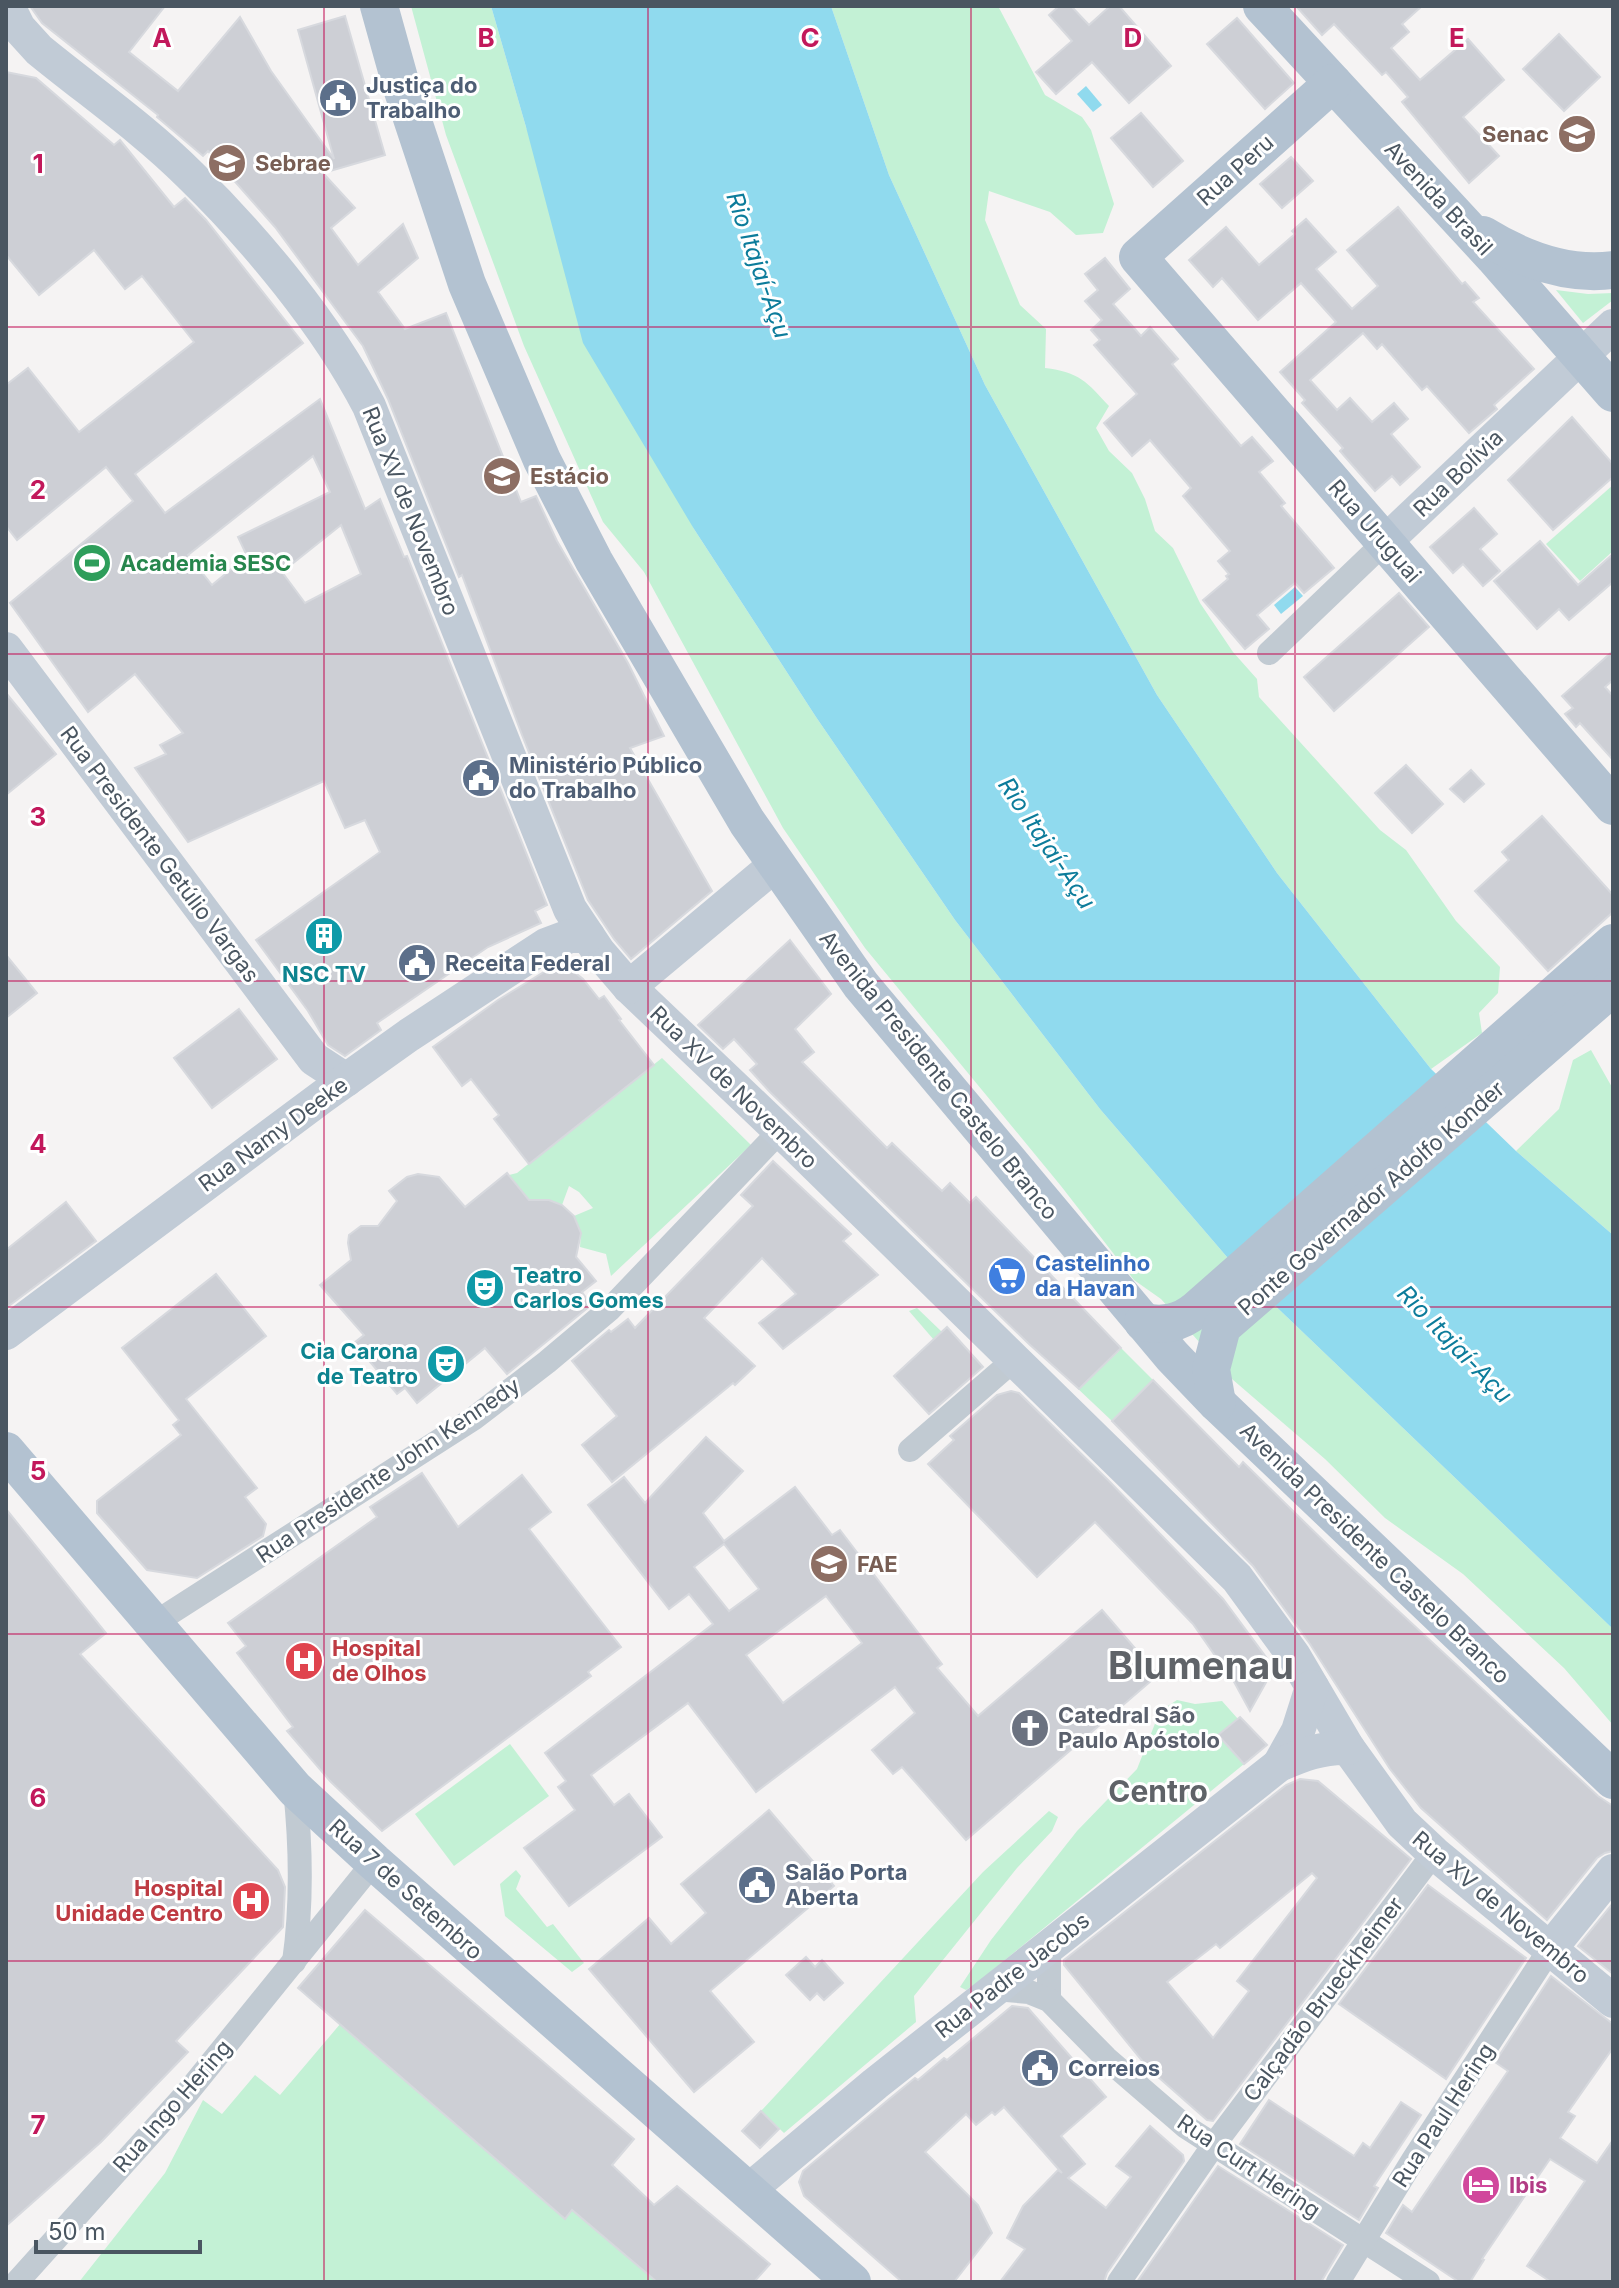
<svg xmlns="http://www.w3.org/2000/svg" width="1619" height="2288" font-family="Inter,sans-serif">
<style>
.green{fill:#c3f1d5}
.water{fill:#90daee}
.building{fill:#cdcfd5;stroke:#d7d9de;stroke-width:2;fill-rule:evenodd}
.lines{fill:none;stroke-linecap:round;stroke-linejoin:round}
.street{stroke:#c1cad2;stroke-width:24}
.secondary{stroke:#c1cbd6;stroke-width:34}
.primary{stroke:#b3c2d1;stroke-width:38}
.grid{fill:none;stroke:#c2185b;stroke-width:2;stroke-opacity:0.55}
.labels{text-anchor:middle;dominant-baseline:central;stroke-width:6;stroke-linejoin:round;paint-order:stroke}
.service-label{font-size:22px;font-weight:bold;fill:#4e5e75;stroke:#fff;text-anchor:start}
.education-label{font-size:22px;font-weight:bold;fill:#785e54;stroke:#fff;text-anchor:start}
.street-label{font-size:22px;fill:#4a5661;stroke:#fff}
.leisure-label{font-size:22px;font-weight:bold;fill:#27864d;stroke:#fff;text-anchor:start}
.culture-label{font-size:22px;font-weight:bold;fill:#0d838f;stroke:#fff}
.shop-label{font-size:22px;font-weight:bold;fill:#366cbe;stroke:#fff;text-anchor:start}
.health-label{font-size:22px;font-weight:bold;fill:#be3a42;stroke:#fff;text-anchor:start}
.worship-label{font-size:22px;font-weight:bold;fill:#5b616d;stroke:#fff;text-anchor:start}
.hotel-label{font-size:22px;font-weight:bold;fill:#b23c85;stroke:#fff;text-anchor:start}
.water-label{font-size:24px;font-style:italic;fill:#0c7c9b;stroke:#fff}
.district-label{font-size:30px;font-weight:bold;fill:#5f6368;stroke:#fff}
.town-label{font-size:38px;font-weight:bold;fill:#5f6368;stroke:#fff}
.grid-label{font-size:26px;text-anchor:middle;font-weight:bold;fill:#c2185b;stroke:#fff;stroke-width:6;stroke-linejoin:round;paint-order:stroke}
</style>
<rect width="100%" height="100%" fill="#f5f3f3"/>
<!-- green -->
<g class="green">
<polygon points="411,6 491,6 526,127 694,529 816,717 955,920 1100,1109 1239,1271 1613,1629 1613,1725 1564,1668 1463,1574 1385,1518 1325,1459 1232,1379 1161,1299 1134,1280 1061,1186 865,948 783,828 644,572 603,522 524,346 446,135"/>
<path d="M831 6H998L1045 95 1082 117 1091 130 1114 204 1103 233 1076 235 1050 212 989 191 985 220 1020 305 1046 329 1045 368C1079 372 1087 382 1109 406L1096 428 1109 451 1132 473 1145 499 1155 531 1173 548 1200 603 1233 652 1257 679 1259 697 1380 830 1406 850 1456 921 1500 967 1498 993 1479 1013 1482 1033 1431 1069 1277 873 1157 695 985 385 889 175Z"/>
<polygon points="1556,290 1588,294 1613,293 1613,300 1583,323"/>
<polygon points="1613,485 1613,551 1580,581 1546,544"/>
<polygon points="1591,1050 1613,1089 1613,1235 1516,1151 1559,1109 1573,1060"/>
<polygon points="662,1058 751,1145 611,1276 606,1254 580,1247 581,1233 574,1216 593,1208 579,1192 569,1186 562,1205 549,1200 530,1201 509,1175 517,1173"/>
<polygon points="917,1308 942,1332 934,1340 909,1311"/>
<polygon points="1118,1345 1153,1380 1112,1421 1075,1386 1080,1387 1084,1384 1119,1351"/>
<polygon points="1177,1700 1195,1704 1222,1701 1238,1719 1218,1736 1244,1764 977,1983 966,1990 960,1987 991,1940 1077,1831 1137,1769 1160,1711"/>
<polygon points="510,1744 549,1796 454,1866 415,1814"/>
<polygon points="1049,1811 1058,1817 1052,1831 1017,1868 914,1996 916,2022 784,2133 761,2111 983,1872"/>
<polygon points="516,1870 521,1876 516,1889 547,1927 553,1924 584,1963 572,1972 505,1916 500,1884"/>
<polygon points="341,2023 565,2218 572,2210 657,2282 79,2282 165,2173 203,2100 222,2114 255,2075 280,2095"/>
</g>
<!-- water -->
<g class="water">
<polygon points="491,6 831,6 889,175 985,385 1157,695 1277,873 1431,1069 1516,1151 1613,1235 1613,1629 1239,1271 1100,1109 955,920 816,717 694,529 583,343 526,127"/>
<polygon points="1086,86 1102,105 1093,112 1077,94"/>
<polygon points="1295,587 1303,596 1281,614 1274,605"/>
</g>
<!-- building -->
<g class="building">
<polygon points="30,6 165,6 129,52 178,91 240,17 271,71 334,159 298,30 345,16 385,155 323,173 355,208 331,228 358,265 403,224 418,258 378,292 405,329 446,313 521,502 536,496 557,541 628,663 664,736 630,748 712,891 631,959 614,939 588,900 522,735 462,575 459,577 388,399 363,346 275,227 208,151 203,156 157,117 158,115 42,23"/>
<polygon points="1059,6 1071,6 1089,25 1110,6 1119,6 1171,66 1129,103 1092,62 1056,94 1036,72 1072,41 1049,15"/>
<polygon points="1296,6 1422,6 1402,24 1409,32 1391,48 1420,80 1468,39 1504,80 1463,117 1499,156 1469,183 1402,102 1408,97 1386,72 1382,75 1334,24 1322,35"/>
<polygon points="1237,18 1294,83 1265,109 1207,44"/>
<polygon points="1559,34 1600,77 1564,111 1523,69"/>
<path d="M6 72 36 78 114 145 120 140 174 207 185 198 206 220 303 343 135 474 165 513 320 399 365 509 380 499 404 557 407 556 547 905 535 911 541 923 488 947 377 1023 381 1030 345 1056 328 1045 308 1011 256 940 380 852 365 820 345 828 324 781 188 842 135 768 166 754 160 745 183 733 135 674 88 712 10 603 133 501 106 467 17 540 6 526V385L28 368 79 432 194 342 142 276 125 289 94 250 39 295 6 255ZM313 456 330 492 238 537 247 556 212 585 188 555ZM341 525 361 574 305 603 282 572Z"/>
<polygon points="1141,113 1183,161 1153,187 1111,138"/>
<polygon points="1291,157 1313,181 1282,208 1260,184"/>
<polygon points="1398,207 1462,284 1465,282 1479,298 1473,302 1534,369 1494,405 1497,409 1469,433 1427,386 1422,390 1382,344 1377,349 1363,333 1310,380 1337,410 1350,398 1372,422 1394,403 1408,419 1391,434 1420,467 1400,485 1392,476 1375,491 1340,451 1343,448 1302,403 1305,400 1280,372 1336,322 1301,283 1258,320 1222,278 1213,287 1189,260 1226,227 1259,265 1295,234 1292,231 1306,219 1336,252 1316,269 1352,309 1378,286 1347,250"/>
<polygon points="1105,258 1130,289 1113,304 1141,336 1150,327 1178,359 1172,364 1241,446 1252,437 1273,461 1259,472 1285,503 1281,506 1334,568 1304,593 1295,583 1257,615 1269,629 1245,649 1203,600 1228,579 1226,576 1229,574 1218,561 1230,551 1183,496 1191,488 1150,440 1132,456 1104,423 1137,394 1094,345 1100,340 1091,330 1102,320 1085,301 1098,290 1085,274"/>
<polygon points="1572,417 1613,464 1613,477 1553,530 1508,480"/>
<polygon points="1474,508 1497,534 1480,549 1500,571 1483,586 1463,564 1453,573 1430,547"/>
<polygon points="1540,541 1578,585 1613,554 1613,582 1569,620 1559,609 1537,629 1494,581"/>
<polygon points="1399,593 1429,627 1334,711 1304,677"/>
<polygon points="1613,651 1613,680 1605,687 1613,696 1613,760 1580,723 1576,727 1565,714 1573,708 1562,696"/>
<polygon points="6,693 56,754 6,795"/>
<polygon points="1406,765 1443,804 1412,833 1375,793"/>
<polygon points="1471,770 1484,784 1464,802 1450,789"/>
<polygon points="1542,816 1613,895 1613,912 1548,971 1475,891 1509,860 1502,852"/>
<polygon points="790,940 831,994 795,1029 814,1052 802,1062 887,1148 892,1143 942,1191 950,1183 970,1203 976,1197 1121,1348 1079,1389 1029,1344 770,1092 750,1070 757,1064 734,1039 723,1049 698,1025"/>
<polygon points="6,955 37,993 6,1018"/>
<polygon points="552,967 573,971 583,979 599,999 604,996 621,1019 619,1020 654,1065 529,1164 494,1119 499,1115 471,1079 462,1086 433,1047 498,1000"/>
<polygon points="239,1009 277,1059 212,1108 174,1058"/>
<polygon points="773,1161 851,1234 843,1241 878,1275 783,1349 759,1323 796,1294 762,1258 704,1318 755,1366 735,1385 733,1383 612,1482 582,1445 617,1416 572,1361 609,1330 611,1332 628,1319 635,1328 753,1206 741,1195"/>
<polygon points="507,1173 529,1200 549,1200 562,1205 574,1216 581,1233 576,1257 596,1281 582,1292 591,1305 507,1374 485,1348 417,1403 405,1388 397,1394 354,1343 364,1335 320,1285 351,1260 348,1243 349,1235 361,1226 378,1226 397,1201 389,1191 407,1177 418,1174 439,1177 465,1207"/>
<polygon points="66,1202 96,1241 6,1308 6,1250"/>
<polygon points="216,1274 266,1336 186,1399 257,1488 245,1497 266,1524 263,1536 197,1578 147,1570 97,1513 97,1501 181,1435 173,1425 179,1420 122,1348"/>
<polygon points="947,1327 983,1367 929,1414 894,1376"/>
<polygon points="1153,1380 1239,1467 1243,1462 1337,1554 1598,1796 1613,1806 1613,1851 1605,1853 1597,1858 1547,1920 1421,1808 1390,1769 1310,1644 1253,1566 1112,1421"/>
<polygon points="1011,1391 1019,1393 1109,1481 1223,1599 1274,1668 1250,1711 1227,1669 1225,1670 1193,1624 1095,1522 1037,1577 928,1464 954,1440 950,1436 997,1395"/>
<path d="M706 1437 743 1471 703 1513 724 1541 795 1487 832 1535 840 1530 942 1664 937 1668 978 1716 1102 1610 1158 1675 966 1840 902 1767 893 1774 872 1750 915 1713 895 1687 756 1792 688 1703 591 1775 614 1805 629 1794 662 1837 569 1906 524 1848 575 1810 558 1787 566 1781 545 1753 713 1624 689 1594 669 1609 588 1505 624 1477 645 1503ZM724 1544 759 1589 729 1611 694 1567ZM826 1596 862 1643 783 1703 746 1655Z"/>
<polygon points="422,1473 458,1527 522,1475 551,1512 529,1529 621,1647 588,1672 591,1676 382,1831 330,1781 287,1731 293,1727 237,1653 246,1646 228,1623 377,1517 370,1507"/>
<polygon points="6,1509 106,1633 80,1654 278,1870 285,1887 283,1927 176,2041 188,2052 101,2142 6,2226"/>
<polygon points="1240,1717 1267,1745 1244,1764 1218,1735"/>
<path d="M1300 1779 1318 1781 1411 1859 1213 2121 1207 2120 1148 2068 1064 1965V1960L1286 1785ZM1312 1873 1317 1878 1237 1981 1249 1991 1213 2038 1167 1982 1216 1944 1220 1948Z"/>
<polygon points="769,1810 834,1886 710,1991 754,2042 694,2092 589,1969 649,1918 671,1944 706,1913 681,1884"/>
<polygon points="1428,1885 1526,1958 1446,2079 1339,2004"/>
<polygon points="1613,1903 1613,1974 1578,1946"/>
<polygon points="365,1910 634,2139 612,2165 654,2205 677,2186 770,2264 754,2282 657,2282 572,2210 565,2219 298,1988"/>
<polygon points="806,1957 815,1967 822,1960 843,1983 824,2000 817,1993 810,2000 786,1975"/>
<polygon points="1551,1976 1613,2024 1613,2048 1568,2112 1575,2116 1560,2138 1597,2163 1613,2140 1613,2282 1551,2282 1527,2266 1585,2181 1550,2159 1482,2259 1484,2260 1470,2282 1459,2282 1386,2233 1403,2205 1412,2212 1508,2071 1495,2062"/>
<polygon points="1012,2006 1028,2008 1106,2097 1061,2136 1085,2164 1068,2178 1106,2208 1131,2177 1116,2166 1150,2126 1183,2155 1184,2161 1107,2273 1104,2282 1000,2282 1025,2249 1007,2238 1023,2206 1058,2170 1062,2173 1004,2107 995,2115 992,2112 976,2125 966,2114 925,2152 978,2205 992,2233 954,2282 902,2282 804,2196 799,2182 803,2171 888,2100 915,2078 918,2080 944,2058 947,2060"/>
<polygon points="1269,2100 1354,2156 1363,2143 1370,2148 1401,2102 1421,2115 1374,2186 1378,2188 1359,2220 1240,2144"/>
<polygon points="761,2111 779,2129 760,2148 742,2131"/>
<polygon points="1218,2166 1343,2245 1321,2282 1137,2282"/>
</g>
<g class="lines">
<!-- street -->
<g class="street">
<polyline points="1269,653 1385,542"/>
<polyline points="910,1450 1015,1359"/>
<polyline points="153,1624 473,1419 547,1362 610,1309 780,1131"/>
<polyline points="1049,1945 1049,2000"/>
<path d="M294 1962C302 1906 301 1846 295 1789"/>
<polyline points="994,1989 1029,1992 1049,2000 1106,2058 1186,2127 1428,2282"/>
<polyline points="17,2282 187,2093 374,1862"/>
<polyline points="1119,2282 1213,2146 1434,1853"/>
<polyline points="1338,2282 1413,2160 1550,1949"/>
</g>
<!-- secondary -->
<g class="secondary">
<path d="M8 6 19 28 39 50C89 91 144 129 190 175 255 238 327 325 369 406L570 909 598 951 629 987 793 1143 1237 1578 1294 1656 1348 1748 1402 1823 1434 1853 1613 2001"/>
<polyline points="1385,542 1613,326"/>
<polyline points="6,649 314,1059 346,1080"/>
<polyline points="629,987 775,865"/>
<polyline points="6,1333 322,1097 409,1035 546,945 570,936 588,936"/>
<polyline points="1279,1765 1298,1731 1312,1687"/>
<polyline points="1550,1949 1613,1871"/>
<path d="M749 2190 875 2084 1279 1765C1302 1755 1322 1747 1348 1748"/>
</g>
<!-- primary -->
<g class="primary">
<polyline points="379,6 401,85 467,284 542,460 594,561 747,822 861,985 1172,1356 1217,1403 1613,1780"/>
<polyline points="1262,6 1494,257 1613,393"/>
<polyline points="1333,83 1138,257 1613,806"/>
<path d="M1483 235C1522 259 1567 276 1613 270"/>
<path d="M1143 1322C1164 1326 1180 1323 1196 1310L1613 943"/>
<polyline points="1217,1403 1211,1369 1222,1327 1613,987"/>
<polyline points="6,1451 295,1789 374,1862 852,2282"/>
</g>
</g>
<!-- grid -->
<path class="grid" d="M324 6V2282M648 6V2282M971 6V2282M1295 6V2282M6 327H1613M6 654H1613M6 981H1613M6 1307H1613M6 1634H1613M6 1961H1613"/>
<!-- icons -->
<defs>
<g id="civic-disc" transform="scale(2)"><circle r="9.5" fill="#5c6f8a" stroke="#fff"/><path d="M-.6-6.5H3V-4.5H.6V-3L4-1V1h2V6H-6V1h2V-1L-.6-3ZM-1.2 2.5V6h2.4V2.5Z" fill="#fff"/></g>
<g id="university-disc" transform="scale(2)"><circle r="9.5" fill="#8d6e63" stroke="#fff"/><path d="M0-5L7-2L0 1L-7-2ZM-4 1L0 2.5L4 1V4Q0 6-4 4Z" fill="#fff"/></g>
<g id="stadium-disc" transform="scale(2)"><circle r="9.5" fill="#2e9e5b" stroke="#fff"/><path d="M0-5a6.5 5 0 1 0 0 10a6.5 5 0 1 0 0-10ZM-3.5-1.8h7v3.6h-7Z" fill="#fff"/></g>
<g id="building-disc" transform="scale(2)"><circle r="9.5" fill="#0f9aa8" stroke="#fff"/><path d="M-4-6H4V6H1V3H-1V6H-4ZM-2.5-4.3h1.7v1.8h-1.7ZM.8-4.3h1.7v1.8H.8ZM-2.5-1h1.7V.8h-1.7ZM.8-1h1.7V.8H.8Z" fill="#fff"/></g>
<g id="supermarket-disc" transform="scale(2)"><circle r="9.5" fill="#3f7fe0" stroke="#fff"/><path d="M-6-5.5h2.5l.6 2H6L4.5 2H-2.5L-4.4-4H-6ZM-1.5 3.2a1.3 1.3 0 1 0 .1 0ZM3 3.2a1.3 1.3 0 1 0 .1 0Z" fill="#fff"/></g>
<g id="theatre-disc" transform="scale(2)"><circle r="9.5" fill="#0f9aa8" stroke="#fff"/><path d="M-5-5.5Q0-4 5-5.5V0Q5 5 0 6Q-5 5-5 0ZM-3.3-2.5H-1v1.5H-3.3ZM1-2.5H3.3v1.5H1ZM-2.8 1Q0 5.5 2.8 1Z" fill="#fff"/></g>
<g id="hospital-disc" transform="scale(2)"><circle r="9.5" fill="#e0444e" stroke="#fff"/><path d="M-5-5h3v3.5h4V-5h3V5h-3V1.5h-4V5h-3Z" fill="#fff"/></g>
<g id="church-disc" transform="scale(2)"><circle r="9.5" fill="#6b7280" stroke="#fff"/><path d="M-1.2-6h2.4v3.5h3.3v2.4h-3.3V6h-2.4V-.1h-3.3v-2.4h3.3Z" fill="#fff"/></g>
<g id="hotel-disc" transform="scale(2)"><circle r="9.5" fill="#d1479c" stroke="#fff"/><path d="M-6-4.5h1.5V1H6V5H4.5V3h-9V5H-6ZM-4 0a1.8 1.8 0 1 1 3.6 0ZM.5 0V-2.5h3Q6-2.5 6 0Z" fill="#fff"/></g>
</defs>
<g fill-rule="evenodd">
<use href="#civic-disc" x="338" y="98"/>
<use href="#university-disc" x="1577" y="134"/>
<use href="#university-disc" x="227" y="163"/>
<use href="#university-disc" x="502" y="476"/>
<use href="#stadium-disc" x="92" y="563"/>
<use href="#civic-disc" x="481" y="778"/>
<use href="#building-disc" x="324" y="936"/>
<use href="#civic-disc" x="417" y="963"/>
<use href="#supermarket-disc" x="1007" y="1276"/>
<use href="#theatre-disc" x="485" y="1288"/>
<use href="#theatre-disc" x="446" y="1364"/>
<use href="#university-disc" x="829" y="1564"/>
<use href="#hospital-disc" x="304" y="1661"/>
<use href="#church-disc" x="1030" y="1728"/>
<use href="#civic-disc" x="757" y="1885"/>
<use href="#hospital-disc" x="251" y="1901"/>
<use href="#civic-disc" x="1040" y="2068"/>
<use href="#hotel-disc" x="1481" y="2185"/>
</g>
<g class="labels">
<!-- service labels -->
<g class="service-label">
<text x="366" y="85">Justiça do<tspan x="366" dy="25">Trabalho</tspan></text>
<text x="509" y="765">Ministério Público<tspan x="509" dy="25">do Trabalho</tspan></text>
<text x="445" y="963">Receita Federal</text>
<text x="785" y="1872">Salão Porta<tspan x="785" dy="25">Aberta</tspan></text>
<text x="1068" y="2068">Correios</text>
</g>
<!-- education labels -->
<g class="education-label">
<text x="1549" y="134" text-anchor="end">Senac</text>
<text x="255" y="163">Sebrae</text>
<text x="530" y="476">Estácio</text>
<text x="857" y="1564">FAE</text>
</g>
<!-- street labels -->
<g class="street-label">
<text transform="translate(1235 170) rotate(-42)">Rua Peru</text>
<text transform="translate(1439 198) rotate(47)">Avenida Brasil</text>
<text transform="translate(1458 473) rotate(-44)">Rua Bolívia</text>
<text transform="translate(411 511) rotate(68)">Rua XV de Novembro</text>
<text transform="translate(1375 531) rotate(49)">Rua Uruguai</text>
<text transform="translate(160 854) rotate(53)">Rua Presidente Getúlio Vargas</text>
<text transform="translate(939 1075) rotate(51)">Avenida Presidente Castelo Branco</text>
<text transform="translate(734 1087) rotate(44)">Rua XV de Novembro</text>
<text transform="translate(273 1134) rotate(-36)">Rua Namy Deeke</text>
<text transform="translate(1371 1198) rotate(-41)">Ponte Governador Adolfo Konder</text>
<text transform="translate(388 1470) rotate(-34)">Rua Presidente John Kennedy</text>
<text transform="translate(1375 1553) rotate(44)">Avenida Presidente Castelo Branco</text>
<text transform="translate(406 1889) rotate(42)">Rua 7 de Setembro</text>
<text transform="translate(1501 1907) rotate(40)">Rua XV de Novembro</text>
<text transform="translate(1012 1975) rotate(-38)">Rua Padre Jacobs</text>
<text transform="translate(1323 1999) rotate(-53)">Calçadão Brueckheimer</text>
<text transform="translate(172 2106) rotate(-49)">Rua Ingo Hering</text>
<text transform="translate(1443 2115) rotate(-57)">Rua Paul Hering</text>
<text transform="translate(1249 2166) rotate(34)">Rua Curt Hering</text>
</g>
<!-- leisure labels -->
<g class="leisure-label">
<text x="120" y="563">Academia SESC</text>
</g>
<!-- culture labels -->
<g class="culture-label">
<text x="324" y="974">NSC TV</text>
<text x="513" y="1275" text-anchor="start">Teatro<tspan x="513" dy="25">Carlos Gomes</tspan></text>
<text x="418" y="1351" text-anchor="end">Cia Carona<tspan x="418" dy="25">de Teatro</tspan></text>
</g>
<!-- shop labels -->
<g class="shop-label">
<text x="1035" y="1263">Castelinho<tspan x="1035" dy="25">da Havan</tspan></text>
</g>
<!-- health labels -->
<g class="health-label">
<text x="332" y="1648">Hospital<tspan x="332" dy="25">de Olhos</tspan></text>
<text x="223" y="1888" text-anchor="end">Hospital<tspan x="223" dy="25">Unidade Centro</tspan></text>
</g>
<!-- worship labels -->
<g class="worship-label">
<text x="1058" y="1715">Catedral São<tspan x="1058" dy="25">Paulo Apóstolo</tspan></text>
</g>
<!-- hotel labels -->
<g class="hotel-label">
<text x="1509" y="2185">Ibis</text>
</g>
<!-- water labels -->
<g class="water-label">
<text transform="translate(759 265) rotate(71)">Rio Itajaí-Açu</text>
<text transform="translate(1047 843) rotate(56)">Rio Itajaí-Açu</text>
<text transform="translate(1455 1344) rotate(46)">Rio Itajaí-Açu</text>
</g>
<!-- district labels -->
<g class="district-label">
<text x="1158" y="1791">Centro</text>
</g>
<!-- town labels -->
<g class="town-label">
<text x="1201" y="1665">Blumenau</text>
</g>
</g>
<g class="grid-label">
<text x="162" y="47">A</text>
<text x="486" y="47">B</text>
<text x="810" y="47">C</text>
<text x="1133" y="47">D</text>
<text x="1457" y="47">E</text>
<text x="38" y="173">1</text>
<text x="38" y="499">2</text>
<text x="38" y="826">3</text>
<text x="38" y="1153">4</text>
<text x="38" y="1480">5</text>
<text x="38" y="1807">6</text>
<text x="38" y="2134">7</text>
</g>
<!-- border -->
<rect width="1619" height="2288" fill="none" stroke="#4a5661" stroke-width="16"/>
<!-- scale -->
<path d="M36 2240v12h164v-12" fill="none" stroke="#4a5661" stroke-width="4"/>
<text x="48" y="2240" font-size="24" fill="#4a5661" stroke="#ffffff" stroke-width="6" paint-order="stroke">50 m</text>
</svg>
